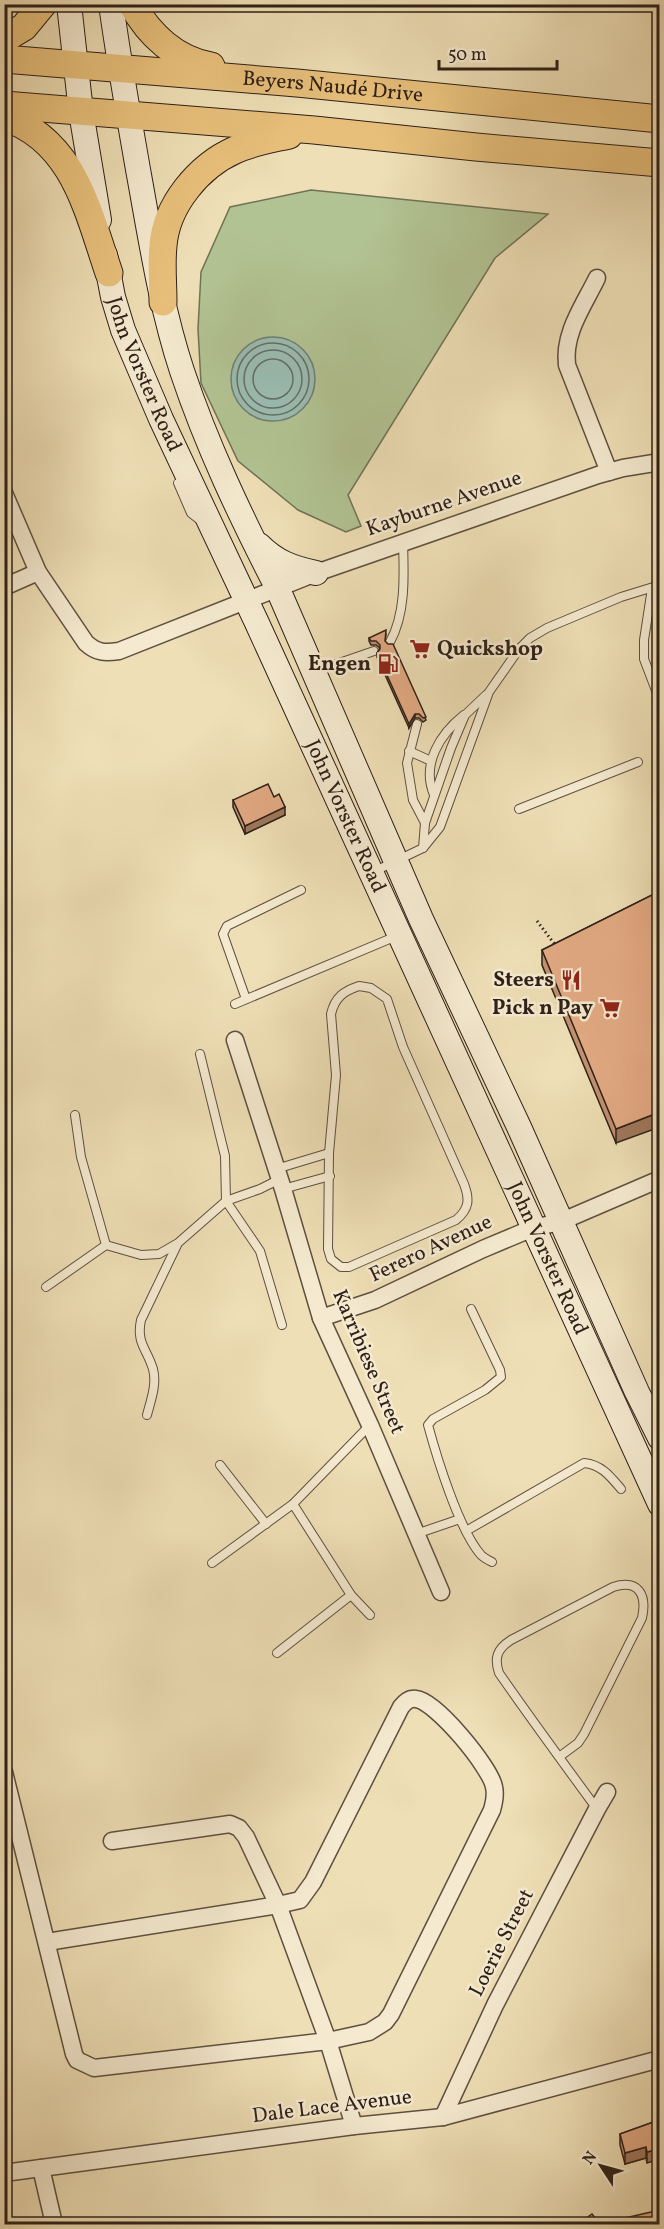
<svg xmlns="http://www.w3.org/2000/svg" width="664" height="2229" font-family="Vollkorn,serif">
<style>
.green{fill:#b2c393;stroke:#707256;stroke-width:1.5}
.water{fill:#9abcb1;stroke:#6e7e74;stroke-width:1.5}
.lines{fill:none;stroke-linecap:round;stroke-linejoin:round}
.shore{stroke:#646e64;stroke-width:1.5}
.service-casing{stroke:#5e5040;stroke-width:10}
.minor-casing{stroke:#5e5040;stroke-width:19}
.secondary-casing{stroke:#2d2018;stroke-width:26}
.primary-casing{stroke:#2d2018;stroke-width:29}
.path{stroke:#2d2018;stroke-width:3;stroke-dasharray:1.5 3;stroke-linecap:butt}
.service{stroke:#f5ead0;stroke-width:8}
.minor{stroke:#f5ead0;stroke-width:16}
.secondary{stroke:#f5ead0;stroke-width:24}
.primary{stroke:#e8c07b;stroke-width:27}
.wall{fill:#c39271;stroke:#2d2018;stroke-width:1.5}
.shaded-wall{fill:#9f775c;stroke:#2d2018;stroke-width:1.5}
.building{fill:#e3aa83;stroke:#2d2018;stroke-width:1.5}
.labels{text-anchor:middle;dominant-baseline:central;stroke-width:5;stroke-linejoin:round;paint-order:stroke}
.street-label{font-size:21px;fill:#2d2018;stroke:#f5ead0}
.poi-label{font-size:21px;font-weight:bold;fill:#2d2018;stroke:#f5ead0;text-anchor:end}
</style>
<rect width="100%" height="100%" fill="#efdfb6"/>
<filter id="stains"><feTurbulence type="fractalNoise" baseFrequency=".00333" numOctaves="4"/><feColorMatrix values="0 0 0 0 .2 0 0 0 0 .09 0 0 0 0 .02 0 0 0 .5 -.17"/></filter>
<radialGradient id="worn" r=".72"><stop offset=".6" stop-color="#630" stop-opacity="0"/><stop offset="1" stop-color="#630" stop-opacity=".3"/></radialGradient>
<!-- green -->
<polygon class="green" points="311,190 548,214 495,258 348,495 361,526 346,532 298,510 238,461 201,383 198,329 201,272 230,207"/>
<!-- water -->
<circle class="water" cx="273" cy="379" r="42"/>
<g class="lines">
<!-- shore -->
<g class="shore">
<circle cx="273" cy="379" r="36"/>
<circle cx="273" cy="379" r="29"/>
<circle cx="273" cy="379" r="20"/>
</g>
<!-- service casing -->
<g class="service-casing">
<g id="service">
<polyline points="178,483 191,513 200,520"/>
<polyline points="652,588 644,640 644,659 660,701"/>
<path d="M390 642C406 613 404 575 403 543"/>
<polyline points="316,671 374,651"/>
<polyline points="417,724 407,763 413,800 425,823"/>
<polyline points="409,751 431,761"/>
<path d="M434 795C421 764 440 734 464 715"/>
<polyline points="519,809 638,762"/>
<polyline points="423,848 425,823 451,748 465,715 486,695"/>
<polyline points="373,872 423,848 440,827 489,692 519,649 530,638 547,628 621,597 660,585"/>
<path d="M359 986 371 988 387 999 403 1047 464 1184C470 1200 469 1209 456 1220L349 1267H341L331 1259 328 1249 329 1153 336 1075 331 1014C335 997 344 991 359 986Z"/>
<polyline points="246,999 223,934 227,926 301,890"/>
<polyline points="235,1004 399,935"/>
<polyline points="200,1054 225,1156 226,1201 260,1251 282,1325"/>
<polyline points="276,1169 329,1153"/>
<polyline points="283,1189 330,1176"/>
<polyline points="106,1245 141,1255 159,1254 178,1243 226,1201 260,1189 280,1179"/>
<polyline points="46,1287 106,1245 81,1157 75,1115"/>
<path d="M471 1309 500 1370 501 1377 485 1390 433 1419 428 1425C437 1458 459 1530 481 1555 484 1558 488 1560 492 1562"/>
<path d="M147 1415C151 1400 157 1384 153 1369 147 1349 136 1343 141 1320L177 1245"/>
<polyline points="220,1465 266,1524"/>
<polyline points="293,1504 351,1595 370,1615"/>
<path d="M466 1531 584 1463C602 1465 610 1476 621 1489"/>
<polyline points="416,1534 460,1519"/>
<polyline points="212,1563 293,1504 370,1425"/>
<polyline points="277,1653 351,1595"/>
<path d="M559 1757 578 1743 584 1734 642 1618C647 1595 639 1579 613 1587L511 1640C497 1649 494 1658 499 1673 531 1719 564 1764 597 1809"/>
</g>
</g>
<!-- minor casing -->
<g class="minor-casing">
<g id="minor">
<path d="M597 278C584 305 563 333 567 365L609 472"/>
<path d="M4 493 38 572 86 643C97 653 105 653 119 651L316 573 598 475 623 468 660 462"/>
<polyline points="4,587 38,572"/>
<polyline points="235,1040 283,1189 321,1318 370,1425 441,1592"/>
<polyline points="321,1318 375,1300 483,1249 533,1228 560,1222 660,1179"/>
<path d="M4 1772 74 2054 77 2060 94 2068 328 2041 369 2032 385 2022 391 2014 492 1810C494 1803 496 1795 494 1787 491 1768 436 1701 416 1699 409 1698 405 1702 401 1707L313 1882 300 1900 278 1905 47 1942"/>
<polyline points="112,1841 230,1824 239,1828 246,1837 278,1905 328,2041 354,2126"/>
<polyline points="443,2117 495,2005 597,1809 607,1792"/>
<polyline points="41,2168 54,2224"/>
<polyline points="4,2173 354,2126 443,2117 660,2059"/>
</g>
</g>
<!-- secondary casing -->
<g class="secondary-casing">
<g id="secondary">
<polyline points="69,4 81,112 99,220"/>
<path d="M111 4C119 62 129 118 139 175 151 241 161 307 182 371 207 446 241 517 277 587L421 919 519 1127 637 1392 660 1438"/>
<path id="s1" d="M105 255 113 297 123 330 161 419 257 623 660 1504"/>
<path d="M259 545C276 562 292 568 316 573"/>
</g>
</g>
<!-- primary casing -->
<g class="primary-casing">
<g id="primary">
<path d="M132 4C149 35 176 60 211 66"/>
<polyline points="4,39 24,27 43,4"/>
<path id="s2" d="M4 59 297 83 660 119"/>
<polyline points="4,105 314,130 476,147 660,163"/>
<path d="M4 117C74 140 88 212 109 273"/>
<path d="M163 302C163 283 161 264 163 246 166 205 199 166 235 150 252 142 271 139 289 135"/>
</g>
</g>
<!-- path -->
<polyline class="path" points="537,921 556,946"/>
<!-- service -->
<use href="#service" class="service"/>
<!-- minor -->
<use href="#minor" class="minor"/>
<!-- secondary -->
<use href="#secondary" class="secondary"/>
<!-- primary -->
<use href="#primary" class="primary"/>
</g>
<!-- wall -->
<g class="wall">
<polygon points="386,634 385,642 426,720 423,722 419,718 415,718 409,728 377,657 377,653 380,648 376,645 371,645 369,641 369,638"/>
<polygon points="274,797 285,815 245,834 233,807 233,800"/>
<polygon points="660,891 616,1143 542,965 542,950"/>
<polygon points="659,2120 647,2163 646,2158 625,2164 620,2145 620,2134"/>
</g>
<!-- shaded-wall -->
<g class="shaded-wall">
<polygon points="415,714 415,718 409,728 409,724"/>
<polygon points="285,807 285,815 245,834 245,826"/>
<polygon points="660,1112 660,1127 616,1143 616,1129"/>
<polygon points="646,2147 646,2158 625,2164 625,2153"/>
<polygon points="660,2149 660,2159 647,2163 647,2152"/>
</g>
<!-- building -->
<g class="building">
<polygon points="386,630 385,641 388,644 393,644 426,717 423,718 419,714 415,714 409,724 377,653 380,649 380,645 376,641 371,641 369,638"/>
<polygon points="268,784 274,797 279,794 285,807 245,826 233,800"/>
<polygon points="660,891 660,1112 616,1129 542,950"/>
<polygon points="659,2120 660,2149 647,2152 646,2147 625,2153 620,2134"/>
<polygon points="660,2210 660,2224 616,2224 625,2218"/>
<polygon points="592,2214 600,2224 578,2224"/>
</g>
<!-- icons -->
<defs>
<g id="supermarket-bare" transform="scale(1.62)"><path d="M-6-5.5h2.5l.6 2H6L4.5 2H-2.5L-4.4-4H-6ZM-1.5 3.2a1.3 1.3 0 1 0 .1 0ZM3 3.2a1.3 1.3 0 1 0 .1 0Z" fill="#8f2418" stroke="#f5ead0" stroke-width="2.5" paint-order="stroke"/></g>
<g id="fuel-bare" transform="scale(1.62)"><path d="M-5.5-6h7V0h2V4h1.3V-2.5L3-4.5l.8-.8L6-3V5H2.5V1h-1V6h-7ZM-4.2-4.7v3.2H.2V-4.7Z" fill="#8f2418" stroke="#f5ead0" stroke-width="2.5" paint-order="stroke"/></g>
<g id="restaurant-bare" transform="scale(1.62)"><path d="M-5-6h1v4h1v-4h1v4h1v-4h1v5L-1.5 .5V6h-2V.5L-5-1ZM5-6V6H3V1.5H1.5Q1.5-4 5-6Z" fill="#8f2418" stroke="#f5ead0" stroke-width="2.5" paint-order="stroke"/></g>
</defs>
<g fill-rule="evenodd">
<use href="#supermarket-bare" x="420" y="649"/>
<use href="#fuel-bare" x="388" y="664"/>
<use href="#restaurant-bare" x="571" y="980"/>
<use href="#supermarket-bare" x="610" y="1008"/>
</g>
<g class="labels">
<!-- street labels -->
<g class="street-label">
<text stroke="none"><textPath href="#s2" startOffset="330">Beyers Naudé Drive</textPath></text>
<text stroke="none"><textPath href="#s1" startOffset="126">John Vorster Road</textPath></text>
<text transform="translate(444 504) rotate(-19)">Kayburne Avenue</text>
<text stroke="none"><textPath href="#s1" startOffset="612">John Vorster Road</textPath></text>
<text transform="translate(431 1249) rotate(-25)">Ferero Avenue</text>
<text stroke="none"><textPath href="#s1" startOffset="1098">John Vorster Road</textPath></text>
<text transform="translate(368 1362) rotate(67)">Karribiese Street</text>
<text transform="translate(502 1943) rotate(-63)">Loerie Street</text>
<text transform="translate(332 2107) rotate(-7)">Dale Lace Avenue</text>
</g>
<!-- poi labels -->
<g class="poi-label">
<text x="437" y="649" text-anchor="start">Quickshop</text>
<text x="371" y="664">Engen</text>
<text x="554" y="980">Steers</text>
<text x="593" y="1008">Pick n Pay</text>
</g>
</g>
<!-- margin -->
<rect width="664" height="2229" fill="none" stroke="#efdfb6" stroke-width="24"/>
<rect x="6" y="6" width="652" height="2217" fill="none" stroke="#2d2018" stroke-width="3"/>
<rect x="12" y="12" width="640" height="2205" fill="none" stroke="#2d2018" stroke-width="1.5"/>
<!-- north arrow -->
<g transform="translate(601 2166) rotate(306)" stroke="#f5ead0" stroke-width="4.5" paint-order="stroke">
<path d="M0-4.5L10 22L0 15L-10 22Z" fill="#2d2018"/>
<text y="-9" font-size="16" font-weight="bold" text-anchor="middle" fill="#2d2018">N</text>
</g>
<!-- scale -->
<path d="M439 60v9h118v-9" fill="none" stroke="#2d2018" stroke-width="3"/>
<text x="448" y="60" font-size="18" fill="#2d2018" stroke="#f5ead0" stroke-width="4.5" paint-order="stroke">50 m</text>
<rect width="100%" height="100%" filter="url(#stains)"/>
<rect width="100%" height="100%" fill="url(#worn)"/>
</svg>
